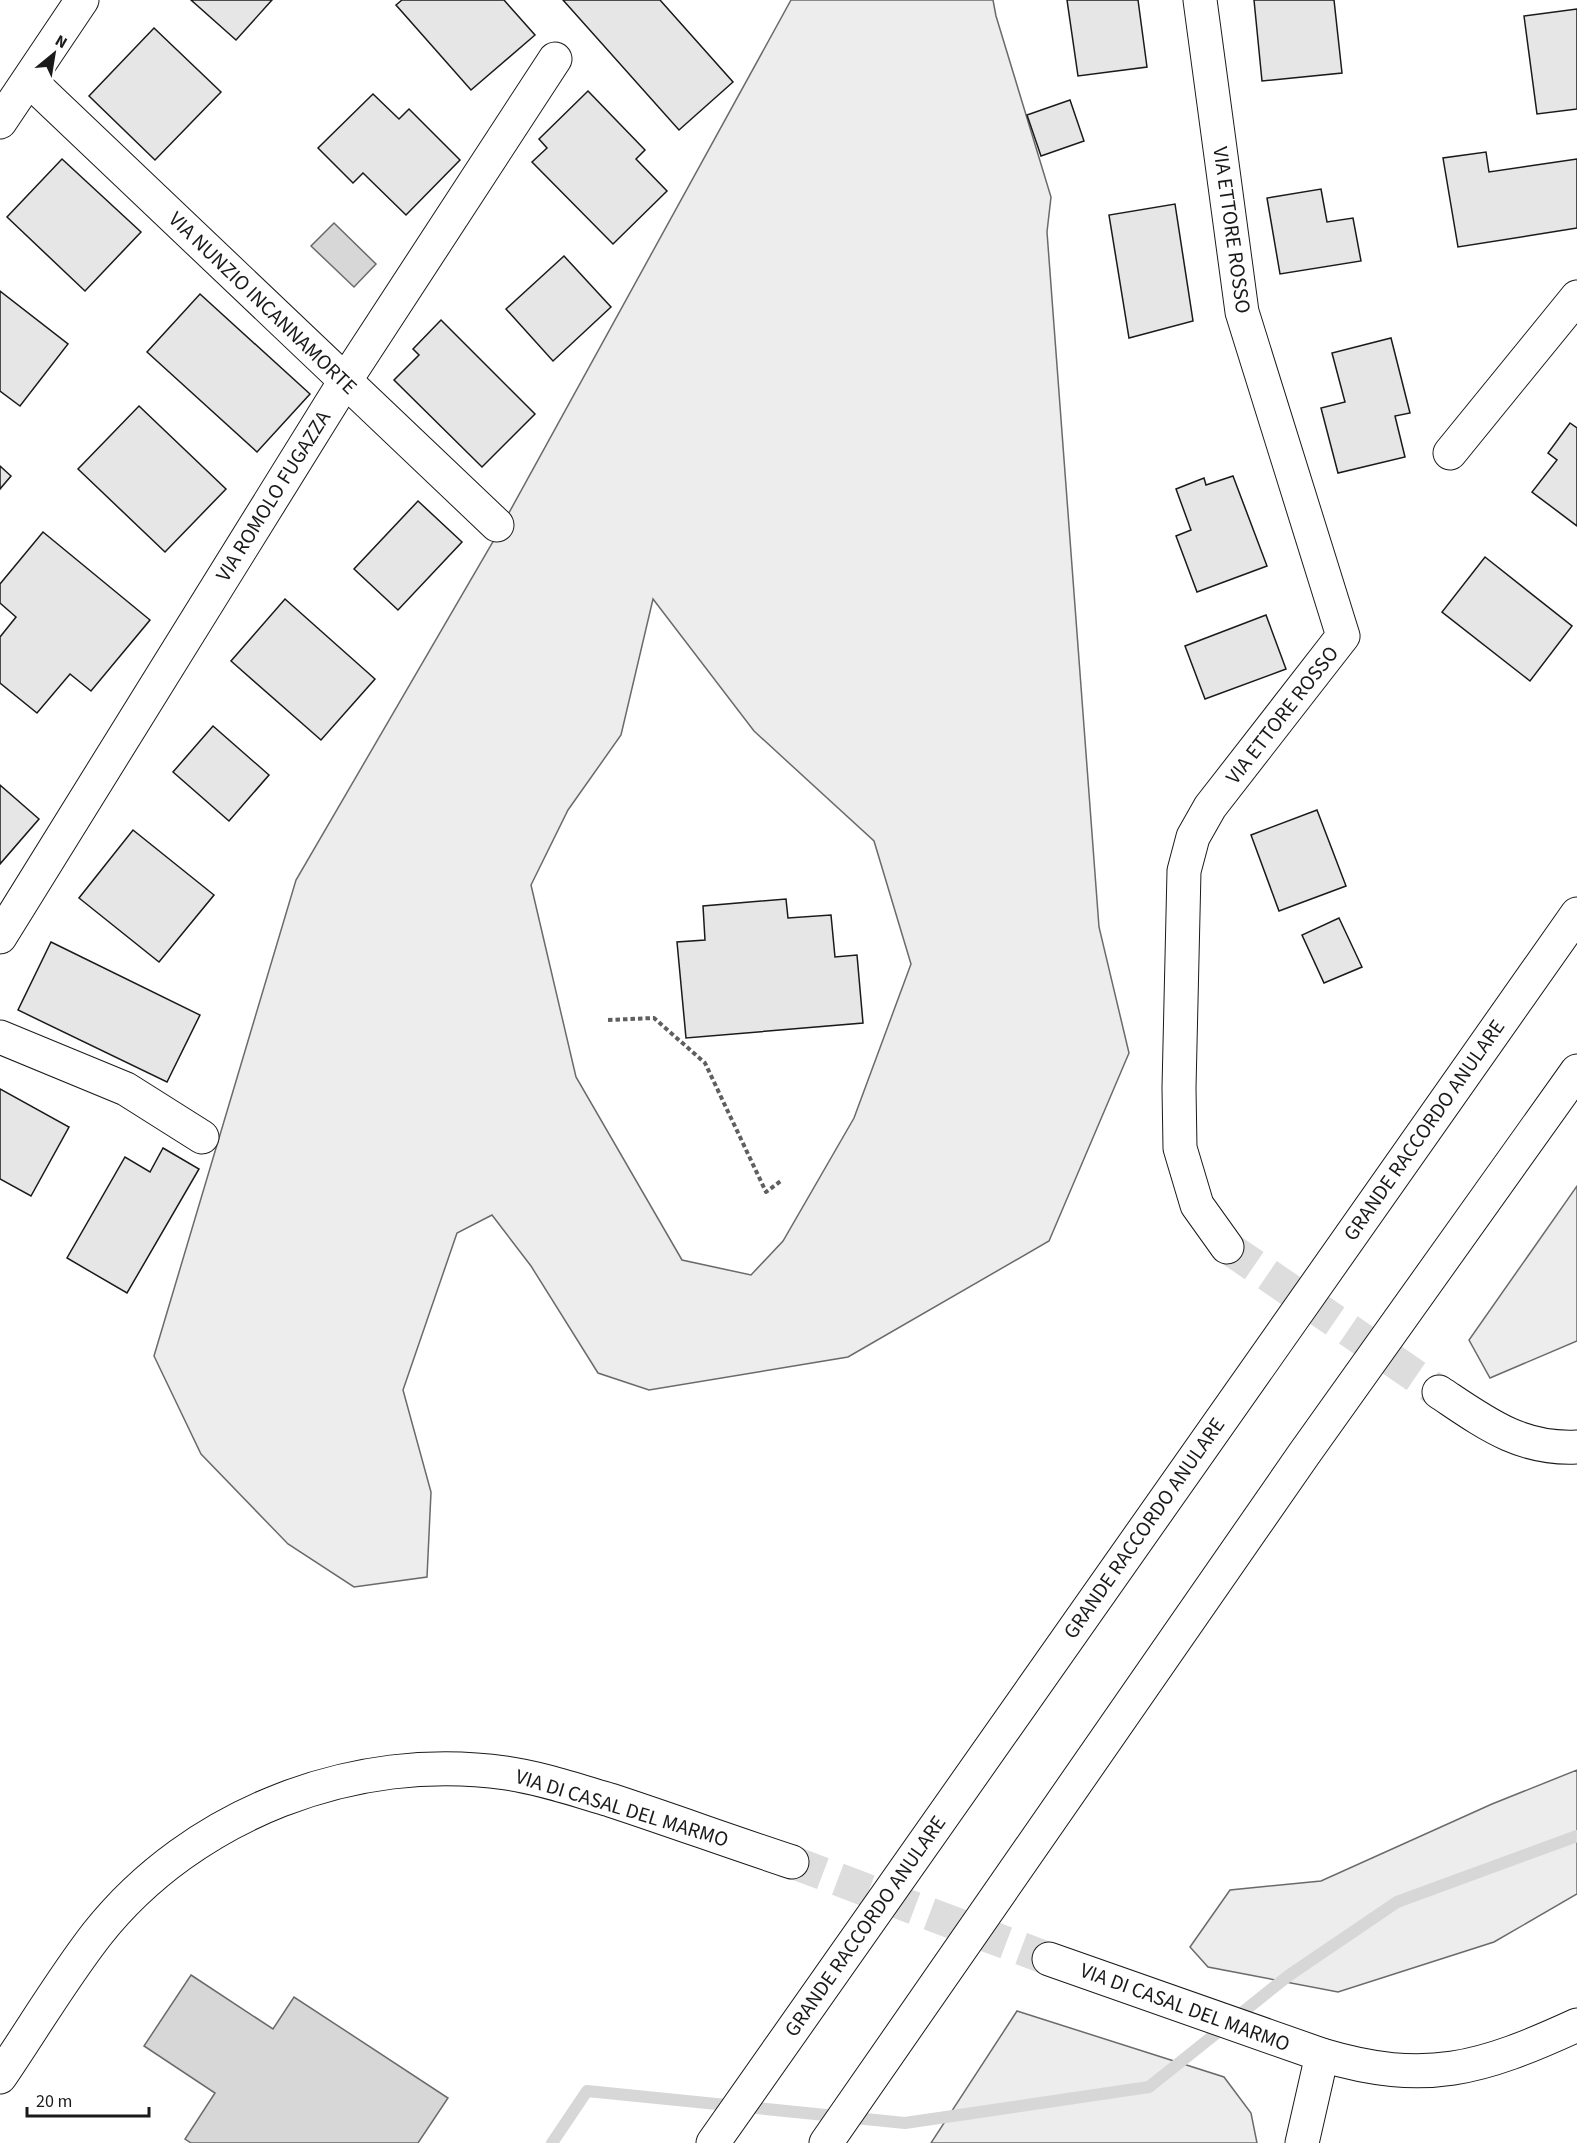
<svg xmlns="http://www.w3.org/2000/svg" width="1577" height="2143" font-family="'Source Sans 3',sans-serif">
<style>
.built{fill:#ededed;stroke:#6a6a6a;stroke-width:1.5;fill-rule:evenodd}
.water{fill:#d7d7d7;stroke:#6a6a6a;stroke-width:1.5}
.lines{fill:none;stroke-linecap:round;stroke-linejoin:round}
.stream{stroke:#d7d7d7;stroke-width:12}
.building{fill:#e6e6e6;stroke:#1a1a1a;stroke-width:1.5}
.minor-tunnel{stroke:#ddd;stroke-width:33;stroke-dasharray:33 16;stroke-linecap:butt}
.major-tunnel{stroke:#ddd;stroke-width:33;stroke-dasharray:33 16;stroke-linecap:butt}
.minor-casing{stroke:#1a1a1a;stroke-width:35}
.major-casing{stroke:#1a1a1a;stroke-width:35}
.highway-casing{stroke:#1a1a1a;stroke-width:35}
.path{stroke:#5f5f5f;stroke-width:4;stroke-dasharray:4.5 3;stroke-linecap:butt}
.minor{stroke:#fff;stroke-width:33}
.major{stroke:#fff;stroke-width:33}
.highway{stroke:#fff;stroke-width:33}
.labels{text-anchor:middle;dominant-baseline:central;stroke-width:4.5;stroke-linejoin:round;paint-order:stroke}
.street-label{font-size:21px;fill:#1a1a1a;stroke:#fff}
</style>
<rect width="100%" height="100%" fill="#fff"/>
<!-- built -->
<g class="built">
<path d="M791 0H993L996 16 1051 197 1047 232 1099 927 1129 1053 1049 1241 848 1357 649 1390 598 1373 531 1266 492 1215 457 1233 403 1390 431 1492 427 1577 354 1587 288 1544 201 1454 154 1356 296 880 494 540ZM653 599 754 731 874 841 911 964 854 1118 783 1241 751 1275 682 1260 576 1077 531 885 568 810 621 735Z"/>
<polygon points="1577,1186 1577,1341 1490,1378 1469,1340"/>
<polygon points="1577,1770 1577,1894 1494,1942 1338,1992 1208,1967 1190,1947 1230,1890 1321,1881 1492,1804"/>
<polygon points="1017,2011 1224,2077 1251,2113 1257,2143 931,2143"/>
</g>
<!-- water -->
<g class="water">
<polygon points="334,223 376,264 354,287 311,246"/>
<polygon points="191,1975 273,2029 294,1997 448,2098 418,2143 191,2143 185,2139 215,2093 144,2046"/>
</g>
<g class="lines">
<!-- stream -->
<polyline class="stream" points="552,2143 587,2091 905,2123 1149,2087 1288,1976 1397,1902 1577,1836"/>
</g>
<!-- building -->
<g class="building">
<polygon points="191,0 272,0 236,40"/>
<polygon points="402,0 504,0 535,35 471,90 396,5"/>
<polygon points="563,0 660,0 733,82 679,130"/>
<polygon points="1067,0 1138,0 1147,67 1078,76"/>
<polygon points="1254,0 1334,0 1342,73 1262,81"/>
<polygon points="1577,9 1577,109 1537,114 1524,16"/>
<polygon points="154,28 221,92 155,160 89,96"/>
<polygon points="588,91 645,150 636,159 667,191 613,244 532,162 547,148 539,139"/>
<polygon points="373,94 399,119 409,109 460,160 406,215 363,173 353,183 318,148"/>
<polygon points="1070,100 1084,141 1041,156 1027,115"/>
<polygon points="1486,152 1489,172 1577,159 1577,228 1458,247 1443,158"/>
<polygon points="62,159 141,232 85,291 7,217"/>
<polygon points="1321,189 1327,222 1353,218 1361,261 1280,274 1267,198"/>
<polygon points="1175,204 1193,321 1129,338 1109,215"/>
<polygon points="564,256 611,307 553,361 506,309"/>
<polygon points="0,291 68,344 20,406 0,391"/>
<polygon points="200,294 310,394 257,452 147,352"/>
<polygon points="441,320 535,414 482,467 394,380 419,355 413,349"/>
<polygon points="1391,338 1410,413 1395,416 1405,457 1338,473 1321,408 1345,402 1332,353"/>
<polygon points="139,406 226,489 165,552 78,469"/>
<polygon points="1570,423 1577,428 1577,526 1532,492 1557,460 1548,453"/>
<polygon points="0,466 11,476 0,489"/>
<polygon points="1233,476 1267,566 1197,592 1176,536 1191,530 1176,489 1204,478 1206,485"/>
<polygon points="418,501 462,542 398,610 354,569"/>
<polygon points="43,532 150,620 91,691 70,674 37,713 0,683 0,637 16,617 0,603 0,584"/>
<polygon points="1485,557 1572,626 1530,681 1442,612"/>
<polygon points="285,599 375,679 321,740 231,661"/>
<polygon points="1266,615 1286,669 1205,699 1185,646"/>
<polygon points="213,726 269,775 229,821 173,772"/>
<polygon points="0,785 39,819 0,864"/>
<polygon points="1317,810 1346,886 1279,911 1251,835"/>
<polygon points="133,830 214,895 159,962 79,898"/>
<polygon points="786,899 788,918 831,915 835,957 857,955 863,1023 686,1038 677,942 705,940 703,906"/>
<polygon points="1339,918 1362,967 1324,983 1302,935"/>
<polygon points="51,942 200,1015 167,1082 18,1010"/>
<polygon points="0,1089 69,1127 31,1196 0,1179"/>
<polygon points="163,1148 199,1169 127,1293 67,1258 125,1157 150,1172"/>
</g>
<g class="lines">
<!-- minor-tunnel -->
<polyline class="minor-tunnel" points="1227,1247 1439,1392"/>
<!-- major-tunnel -->
<polyline class="major-tunnel" points="792,1862 1049,1959"/>
<!-- minor casing -->
<g class="minor-casing">
<g id="minor">
<polyline points="1200,0 1242,312 1343,636 1210,807 1193,837 1184,871 1179,1088 1180,1148 1197,1205 1227,1247"/>
<polyline points="29,80 497,525"/>
<polyline points="0,122 82,0"/>
<polyline points="1450,453 1577,297"/>
<polyline points="0,937 345,381 555,59"/>
<polyline points="0,1037 126,1089 202,1137"/>
<path d="M1439 1392C1484 1422 1520 1450 1577 1447"/>
<polyline points="1302,2143 1322,2055"/>
</g>
</g>
<!-- major casing -->
<g class="major-casing">
<g id="major">
<path d="M1049 1959 1322 2055C1426 2086 1481 2069 1577 2025"/>
<path d="M0 2077C32 2030 62 1979 97 1934 192 1814 355 1751 506 1773 541 1778 576 1790 610 1800 671 1820 731 1842 792 1862"/>
</g>
</g>
<!-- highway casing -->
<g class="highway-casing">
<g id="highway">
<polyline points="713,2143 1577,914"/>
<polyline points="826,2143 1304,1454 1577,1071"/>
</g>
</g>
<!-- path -->
<polyline class="path" points="608,1020 654,1018 705,1063 766,1192 782,1180"/>
<!-- minor -->
<use href="#minor" class="minor"/>
<!-- major -->
<use href="#major" class="major"/>
<!-- highway -->
<use href="#highway" class="highway"/>
</g>
<g class="labels">
<!-- street labels -->
<g class="street-label">
<text transform="translate(1232 230) rotate(82)">VIA ETTORE ROSSO</text>
<text transform="translate(263 303) rotate(44)">VIA NUNZIO INCANNAMORTE</text>
<text transform="translate(273 496) rotate(-58)">VIA ROMOLO FUGAZZA</text>
<text transform="translate(1282 715) rotate(-52)">VIA ETTORE ROSSO</text>
<text transform="translate(1424 1130) rotate(-55)">GRANDE RACCORDO ANULARE</text>
<text transform="translate(1144 1528) rotate(-55)">GRANDE RACCORDO ANULARE</text>
<text transform="translate(622 1808) rotate(17)">VIA DI CASAL DEL MARMO</text>
<text transform="translate(865 1926) rotate(-55)">GRANDE RACCORDO ANULARE</text>
<text transform="translate(1185 2007) rotate(20)">VIA DI CASAL DEL MARMO</text>
</g>
</g>
<!-- north arrow -->
<g transform="translate(54 54) rotate(30)" stroke="#ffffff" stroke-width="4.5" paint-order="stroke">
<path d="M0-4.5L10 22L0 15L-10 22Z" fill="#1a1a1a"/>
<text y="-9" font-size="16" font-weight="bold" text-anchor="middle" fill="#1a1a1a">N</text>
</g>
<!-- scale -->
<path d="M27 2107v9h122v-9" fill="none" stroke="#1a1a1a" stroke-width="3"/>
<text x="36" y="2107" font-size="18" fill="#1a1a1a" stroke="#ffffff" stroke-width="4.5" paint-order="stroke">20 m</text>
</svg>
